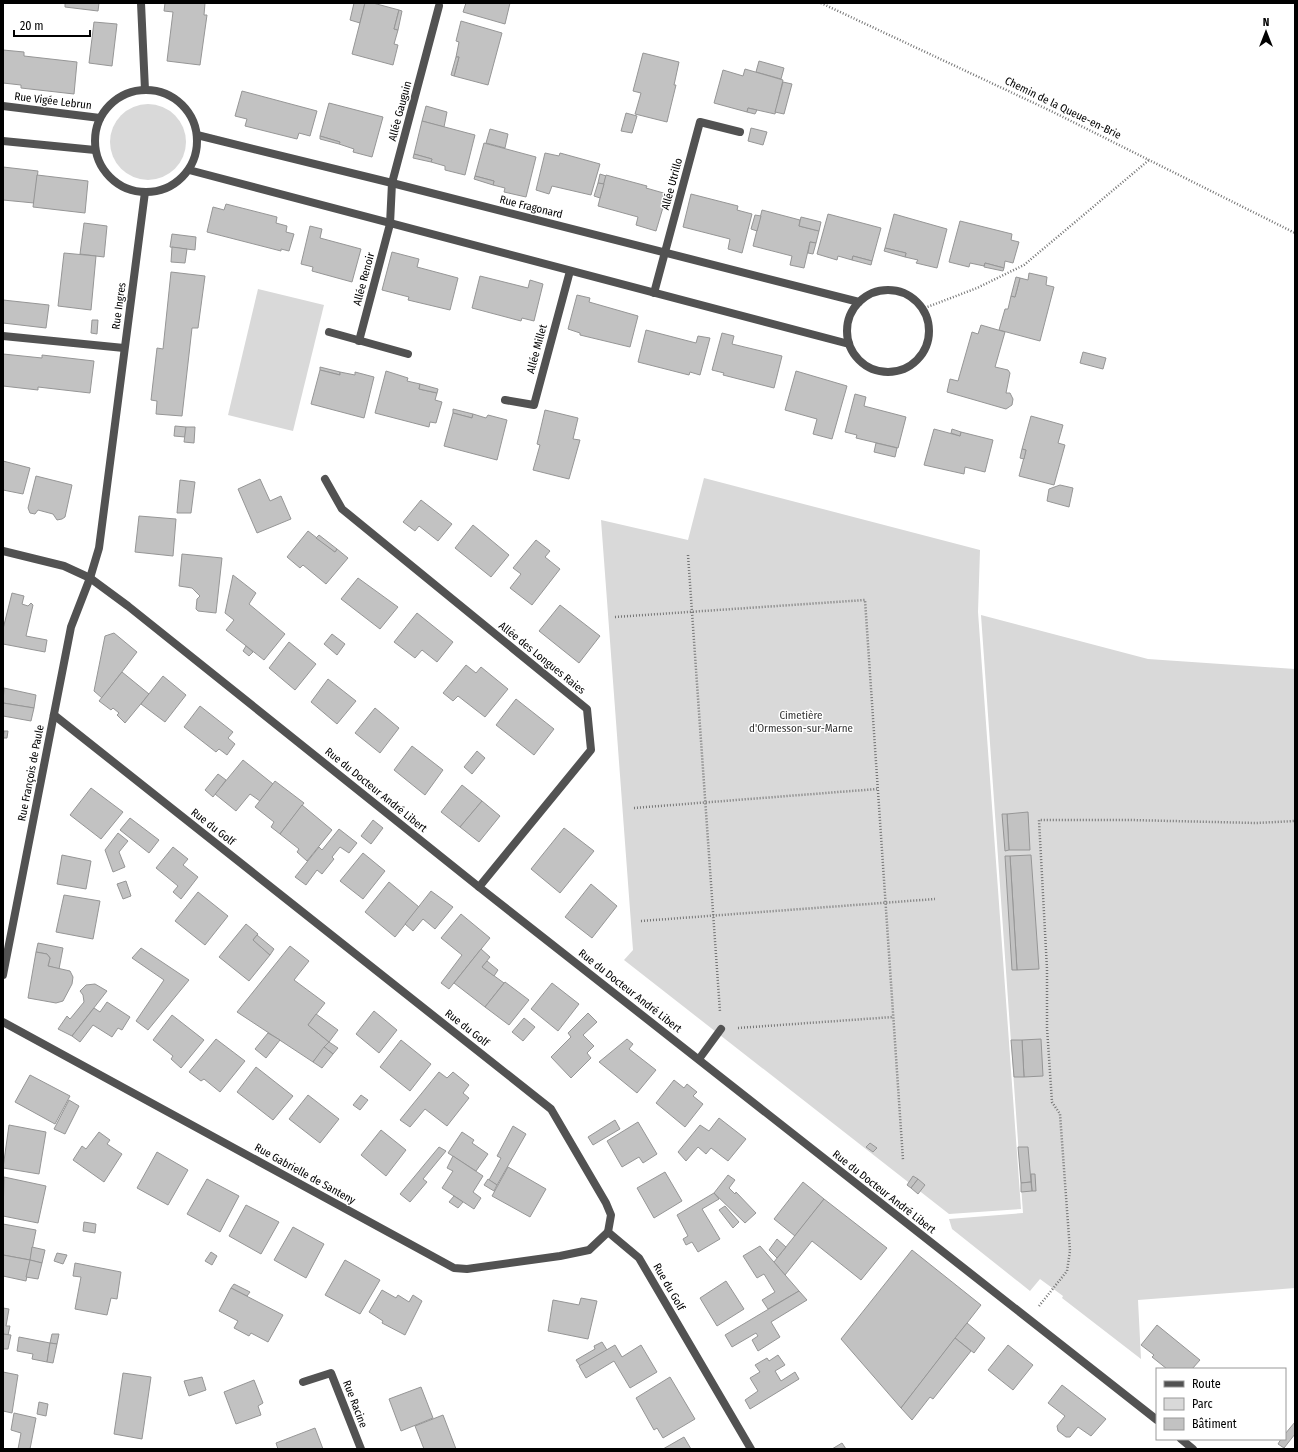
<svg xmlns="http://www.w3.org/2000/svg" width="1298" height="1452" font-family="'Fira Sans Condensed',sans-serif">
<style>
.green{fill:#d9d9d9}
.building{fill:#c2c2c2;stroke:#969696}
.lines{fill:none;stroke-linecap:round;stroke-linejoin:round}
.path{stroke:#747474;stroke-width:2.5;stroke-dasharray:1 2;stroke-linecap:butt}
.service{stroke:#525252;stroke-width:8}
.minor{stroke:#525252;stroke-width:8}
.labels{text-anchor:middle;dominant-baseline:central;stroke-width:3;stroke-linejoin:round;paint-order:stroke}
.street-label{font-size:11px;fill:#000;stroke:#fff}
.park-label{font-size:11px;fill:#303030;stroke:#fff}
</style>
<rect width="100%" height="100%" fill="#fff"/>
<!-- green -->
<g class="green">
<circle cx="148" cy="142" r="38"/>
<polygon points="258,289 324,305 293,431 228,415"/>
<polygon points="704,478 980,550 978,612 1021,1209 949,1214 624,960 633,950 601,520 688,540"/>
<polygon points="981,615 1148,659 1295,669 1295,1288 1138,1300 1141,1359 1062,1298 1063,1296 1040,1279 1030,1291 952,1229 949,1219 1023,1213"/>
</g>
<!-- building -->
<g class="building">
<polygon points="65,3 99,3 98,11 65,7"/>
<polygon points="165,3 205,3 204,15 207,15 200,65 167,61 173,12 164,11"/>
<polygon points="354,3 365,3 360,23 350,20"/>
<polygon points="365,3 373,3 399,10 394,29 398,30 394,44 398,45 393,65 352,54"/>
<polygon points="466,3 510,3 505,24 463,12"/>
<polygon points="399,10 402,11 398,30 394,29"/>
<polygon points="461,21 502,33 488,85 454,76 459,57 456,57 459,42 456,41"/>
<polygon points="94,22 117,24 112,66 89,63"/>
<polygon points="3,50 24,52 24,56 77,62 74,94 21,88 21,85 3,83"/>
<polygon points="643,53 679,62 674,85 676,85 667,122 635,114 641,93 633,91"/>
<polygon points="456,57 459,57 454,76 451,75"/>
<polygon points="759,61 784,68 781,79 756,72"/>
<polygon points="745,69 783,80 775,114 748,108 747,112 714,103 723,70 743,76"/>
<polygon points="783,82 792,84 784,114 775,112"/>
<polygon points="242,91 317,111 310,136 299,133 297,139 245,126 247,119 235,116"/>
<polygon points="329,103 383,117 372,157 353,152 354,149 339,144 340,142 320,136"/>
<polygon points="426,106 447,112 444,127 422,121"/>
<polygon points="748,108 757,110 755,114 747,112"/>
<polygon points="626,113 637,116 632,133 621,131"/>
<polygon points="422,121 475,135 465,175 445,170 445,166 431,162 432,159 414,154"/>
<polygon points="751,128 767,132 763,145 748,141"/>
<polygon points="490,129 508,134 505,148 486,143"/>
<polygon points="320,136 340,142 339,144 320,139"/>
<polygon points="484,143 536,157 526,197 504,192 505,188 493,185 494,181 475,176"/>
<polygon points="545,153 559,156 560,153 600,164 591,195 552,186 549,194 536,190"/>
<polygon points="414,154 432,159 431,162 413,158"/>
<polygon points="3,167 38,171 34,203 3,200"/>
<polygon points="600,174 606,176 604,184 598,183"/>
<polygon points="37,175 88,181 85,213 33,207"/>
<polygon points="606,175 647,186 646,188 667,194 656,231 636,225 638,217 598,206"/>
<polygon points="475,176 494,181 493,185 474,179"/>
<polygon points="598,183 604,184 600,198 594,196"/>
<polygon points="691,194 738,206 737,210 752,214 742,253 728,249 730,239 683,227"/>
<polygon points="226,204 277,217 276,223 287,226 286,232 294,234 289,251 281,249 281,251 207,232 213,207 224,210"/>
<polygon points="762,210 800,220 799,226 819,231 816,243 810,242 804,268 790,265 792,256 753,246"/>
<polygon points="828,214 881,228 872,261 853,256 852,260 838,256 837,260 817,254"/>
<polygon points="894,214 947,229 937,268 916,263 918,260 905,257 906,253 885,248"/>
<polygon points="755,215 761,216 757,231 751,229"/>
<polygon points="801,217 821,222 819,231 799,226"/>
<polygon points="960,221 1012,234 1011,240 1019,242 1013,263 1005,261 1004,268 985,263 984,266 970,263 969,267 949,262"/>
<polygon points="84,223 107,226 104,257 80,254"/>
<polygon points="310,226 322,229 320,238 361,249 352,282 312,271 313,267 301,264"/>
<polygon points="172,234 196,237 195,250 170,247"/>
<polygon points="810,242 816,243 813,254 808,253"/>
<polygon points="172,247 187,249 185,263 171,262"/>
<polygon points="885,248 906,253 905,257 884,251"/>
<polygon points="392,252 419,259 417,267 458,278 450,310 408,300 409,297 382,290"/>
<polygon points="64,253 96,256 91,310 58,306"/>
<polygon points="853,256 872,261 871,265 852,260"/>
<polygon points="985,263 1004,268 1003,271 984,267"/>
<polygon points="171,272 205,276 198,328 192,328 182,416 156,414 157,401 151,400 157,348 163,349"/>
<polygon points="1029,273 1047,277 1046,285 1054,287 1040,341 999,330 1005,309 1008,309 1011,296 1015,297 1020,278 1028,280"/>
<polygon points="480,276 528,288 530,280 543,284 534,321 522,318 521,321 472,308"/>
<polygon points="1016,277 1020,278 1015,297 1011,296"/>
<polygon points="577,295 590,298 589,302 638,316 630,347 580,335 580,333 568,329"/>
<polygon points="3,300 49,305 46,328 3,323"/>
<polygon points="92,320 98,320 97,334 91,333"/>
<polygon points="981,325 1005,332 995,367 1008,370 1010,373 1006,393 1010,393 1013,399 1012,405 1006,409 947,392 950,379 958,381 972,332 978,334"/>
<polygon points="646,330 696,343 698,336 710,338 700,375 690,372 689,375 638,362"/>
<polygon points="722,333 734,336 732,344 782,356 774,388 723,375 724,373 712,370"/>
<polygon points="1083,352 1106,358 1103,369 1080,363"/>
<polygon points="3,354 42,358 42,355 94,361 90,393 38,387 38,390 3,386"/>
<polygon points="320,367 340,372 340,375 320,370"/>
<polygon points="320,370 340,375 340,372 355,375 355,372 374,377 364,418 311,404"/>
<polygon points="386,371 408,378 407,381 420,384 419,389 437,393 435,400 442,402 436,423 430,422 429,427 375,413"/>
<polygon points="796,371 847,386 832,439 813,434 817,419 785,410"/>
<polygon points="420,384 438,389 437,393 419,389"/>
<polygon points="855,394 866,397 864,406 906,417 898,448 856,438 857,435 845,432"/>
<polygon points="453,409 473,414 472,418 453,413"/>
<polygon points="545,410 578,418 573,439 580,440 569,479 533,470 540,445 537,444"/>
<polygon points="453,413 472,418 473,414 486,418 488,415 507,420 497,460 444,446"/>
<polygon points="1031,416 1063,425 1058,443 1065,445 1054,485 1019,476 1026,450 1022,449"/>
<polygon points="175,426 186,427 185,437 174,436"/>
<polygon points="186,427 195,427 194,443 184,442"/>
<polygon points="934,429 960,436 961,432 993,440 985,472 965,467 964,474 924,465"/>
<polygon points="952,429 961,432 960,436 951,433"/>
<polygon points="876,443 897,448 895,457 874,452"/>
<polygon points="1022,449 1026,450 1024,459 1020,458"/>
<polygon points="3,461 30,468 23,494 3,490"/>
<polygon points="36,476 72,485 65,517 62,519 57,520 53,514 38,510 35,514 30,513 28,508"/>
<polygon points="260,479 270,501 281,496 291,519 257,533 238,489"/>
<polygon points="180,480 195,482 191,513 177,513"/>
<polygon points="1060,485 1073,488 1069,507 1047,501 1049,489"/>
<polygon points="421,500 452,524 438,541 419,526 415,531 403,522"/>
<polygon points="139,516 176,519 173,556 135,552"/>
<polygon points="473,525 509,555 491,577 455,548"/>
<polygon points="308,531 335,552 337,549 348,558 326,584 303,565 300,568 287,557"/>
<polygon points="319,535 337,549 335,552 316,538"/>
<polygon points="536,540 550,551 545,557 560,569 532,605 510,588 521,574 513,568"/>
<polygon points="182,554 222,558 216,613 198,611 196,609 197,599 200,596 192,588 179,586"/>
<polygon points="233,575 256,593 249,604 285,634 264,660 226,630 234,620 225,613"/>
<polygon points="358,578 398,607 380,629 341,599"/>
<polygon points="12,593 24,596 22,604 28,606 31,603 33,605 26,636 47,640 45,652 3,644 3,629"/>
<polygon points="560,605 600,636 579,663 539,631"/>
<polygon points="417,613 453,642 437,662 422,650 415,658 394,642"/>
<polygon points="114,633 137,652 102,698 94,691 105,636"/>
<polygon points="332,634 345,644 337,655 324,644"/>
<polygon points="289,642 316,664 295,690 269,668"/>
<polygon points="246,646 253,652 249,656 243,651"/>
<polygon points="466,665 476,673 481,667 508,689 485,717 458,696 453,701 443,693"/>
<polygon points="122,672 149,694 125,723 117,715 119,713 113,708 111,710 99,701"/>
<polygon points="163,676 186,695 165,722 141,704"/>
<polygon points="328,679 356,701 337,724 311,702"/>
<polygon points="4,688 36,695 34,708 3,703"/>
<polygon points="516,699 554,729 534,755 496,725"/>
<polygon points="3,703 34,708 31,721 3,716"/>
<polygon points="200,706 233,732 228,738 235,744 227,755 219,749 216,752 184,727"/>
<polygon points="375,708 399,728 380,753 355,733"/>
<polygon points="4,731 8,731 7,738 3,738"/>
<polygon points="412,746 443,770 425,795 394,770"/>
<polygon points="477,751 485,758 472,774 464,767"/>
<polygon points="243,760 273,784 260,801 250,794 236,811 215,794"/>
<polygon points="218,774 226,780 213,797 205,790"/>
<polygon points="275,781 304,803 280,834 271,827 274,822 255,807"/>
<polygon points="462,785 482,801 460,827 441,812"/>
<polygon points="91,788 123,812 101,839 70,815"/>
<polygon points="482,801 500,816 479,842 460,827"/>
<polygon points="302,805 332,830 307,861 297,852 299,849 280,834"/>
<polygon points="1028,812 1030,850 1009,850 1007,814"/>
<polygon points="1002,814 1007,814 1009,850 1005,851"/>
<polygon points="130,818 159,840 149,853 120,830"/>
<polygon points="373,820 383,828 371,844 361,836"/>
<polygon points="564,828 594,851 560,893 531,869"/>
<polygon points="339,829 357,843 349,853 340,847 332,857 334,859 322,874 317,870 306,885 295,877 319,847 322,850"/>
<polygon points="118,833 128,841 119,852 125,867 113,872 105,850"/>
<polygon points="173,847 188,859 183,865 198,877 181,899 173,892 178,886 156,868"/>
<polygon points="363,853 385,871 363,899 340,881"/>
<polygon points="62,855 91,861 86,889 57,884"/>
<polygon points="1031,855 1039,969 1017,970 1010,856"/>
<polygon points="1005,856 1010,856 1017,970 1012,970"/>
<polygon points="126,881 131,896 123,899 117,884"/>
<polygon points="389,882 419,907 395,937 365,912"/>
<polygon points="591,884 617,906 592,938 565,917"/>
<polygon points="431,891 453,907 435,929 423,919 413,931 405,924"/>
<polygon points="198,892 228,916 205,945 175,921"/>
<polygon points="64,895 100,901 93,939 56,932"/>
<polygon points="461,914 490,938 449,989 441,983 462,955 441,938"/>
<polygon points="246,924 258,934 253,940 270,955 249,981 219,957"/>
<polygon points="257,935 274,949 270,955 253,940"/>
<polygon points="38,943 63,948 59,969 48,966 50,958 47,954 36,952"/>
<polygon points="290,946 309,961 294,980 325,1003 308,1025 329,1042 313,1062 237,1012"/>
<polygon points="141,948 189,980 148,1030 136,1021 164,980 132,958"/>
<polygon points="481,949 490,957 482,967 504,983 485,1007 454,983"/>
<polygon points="36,952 47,954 50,958 48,966 70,971 73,977 72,984 63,1001 56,1003 28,998"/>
<polygon points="487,961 498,970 494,976 482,967"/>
<polygon points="505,982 529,1000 509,1025 485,1007"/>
<polygon points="552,983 579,1004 558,1031 531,1009"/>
<polygon points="95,984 107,991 72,1036 58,1029 67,1016 70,1019 84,1002 83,995 80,991 86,985"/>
<polygon points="107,1002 130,1017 122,1030 118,1028 112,1037 93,1025 80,1042 72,1036 94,1008 100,1012"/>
<polygon points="374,1011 397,1030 379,1053 356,1034"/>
<polygon points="588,1013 597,1022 583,1035 594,1046 587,1053 591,1058 571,1078 551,1057 571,1037 568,1033"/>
<polygon points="316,1014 338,1030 329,1042 308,1025"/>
<polygon points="172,1015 204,1040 181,1068 171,1059 173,1056 153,1040"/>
<polygon points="524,1018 535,1027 523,1041 512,1032"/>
<polygon points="268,1033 280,1040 266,1058 255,1049"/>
<polygon points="216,1039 245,1061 220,1092 204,1079 201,1081 189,1072"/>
<polygon points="627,1039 633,1044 629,1049 656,1070 637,1093 599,1062"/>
<polygon points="1041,1039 1043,1076 1024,1077 1022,1040"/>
<polygon points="401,1040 431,1064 410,1091 380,1067"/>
<polygon points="1011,1040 1022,1040 1024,1077 1014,1077"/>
<polygon points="329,1042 338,1048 333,1054 324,1047"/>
<polygon points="324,1047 333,1054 322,1068 313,1062"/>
<polygon points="256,1067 293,1096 273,1120 237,1092"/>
<polygon points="439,1072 447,1078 453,1072 469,1085 463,1093 469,1098 447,1126 425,1109 410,1127 400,1120"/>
<polygon points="30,1075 70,1096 55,1124 15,1102"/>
<polygon points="674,1080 684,1088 687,1084 697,1092 693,1096 703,1104 685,1127 656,1103"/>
<polygon points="308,1095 339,1119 320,1143 289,1119"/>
<polygon points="361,1095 368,1100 360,1110 353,1105"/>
<polygon points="69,1100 79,1106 65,1134 54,1129"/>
<polygon points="719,1118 746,1139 728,1161 711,1148 706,1154 698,1147 686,1161 678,1152 700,1125 709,1131"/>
<polygon points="615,1120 620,1129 593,1145 588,1137"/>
<polygon points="638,1122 657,1154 643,1163 639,1157 622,1167 607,1141"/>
<polygon points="9,1125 46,1132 39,1174 3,1168"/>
<polygon points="513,1126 526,1134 497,1185 489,1180 501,1158 497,1156"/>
<polygon points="381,1130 406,1150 386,1176 361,1155"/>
<polygon points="99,1132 110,1140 107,1144 122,1154 104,1182 73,1160 82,1146 86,1149"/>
<polygon points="462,1132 474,1140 472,1143 488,1154 476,1171 448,1153"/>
<polygon points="870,1143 877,1148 873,1152 866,1147"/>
<polygon points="439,1147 446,1151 423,1179 427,1182 410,1202 400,1194"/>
<polygon points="1018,1147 1028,1147 1031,1182 1021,1183"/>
<polygon points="157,1152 188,1170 168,1205 137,1188"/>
<polygon points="453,1156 483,1176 473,1192 481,1198 474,1209 442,1188 453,1171 447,1168"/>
<polygon points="508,1167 546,1189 530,1217 492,1196"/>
<polygon points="665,1172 682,1201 654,1218 637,1188"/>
<polygon points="1031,1174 1035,1174 1036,1191 1032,1191"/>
<polygon points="728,1175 735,1180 729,1188 735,1194 736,1192 756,1213 745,1223 714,1193"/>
<polygon points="913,1176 918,1179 911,1188 907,1185"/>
<polygon points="4,1177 46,1186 38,1223 3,1216"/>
<polygon points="207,1179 239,1196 220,1232 187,1214"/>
<polygon points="488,1179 497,1185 494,1191 484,1185"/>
<polygon points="918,1179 925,1185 918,1194 911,1188"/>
<polygon points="803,1182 824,1199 795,1236 774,1219"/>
<polygon points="1031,1182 1032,1191 1021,1192 1021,1183"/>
<polygon points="714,1193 719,1199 702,1209 720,1239 698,1252 692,1242 686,1245 683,1239 688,1236 677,1215"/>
<polygon points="454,1196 463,1202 458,1208 449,1202"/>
<polygon points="824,1199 887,1248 861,1280 812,1241 785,1275 774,1262"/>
<polygon points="246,1205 279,1222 261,1254 229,1236"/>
<polygon points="725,1206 739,1222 733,1228 719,1210"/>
<polygon points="84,1222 96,1224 95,1233 83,1231"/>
<polygon points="3,1224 36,1230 30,1260 3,1255"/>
<polygon points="293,1227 324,1244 306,1278 274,1260"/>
<polygon points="777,1239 786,1247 777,1258 769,1250"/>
<polygon points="760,1246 799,1291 768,1309 762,1300 775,1292 764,1274 757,1278 743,1256"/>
<polygon points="32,1247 45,1250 42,1263 30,1260"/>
<polygon points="912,1250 981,1305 901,1408 841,1339"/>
<polygon points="211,1252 217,1256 212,1265 205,1261"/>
<polygon points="57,1253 67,1255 63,1264 54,1261"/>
<polygon points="3,1255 30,1260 26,1281 3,1276"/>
<polygon points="30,1260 42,1263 38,1279 26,1277"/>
<polygon points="345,1260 380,1280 360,1314 325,1295"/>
<polygon points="75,1263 121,1272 117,1299 111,1298 107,1315 75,1309 81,1277 73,1276"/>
<polygon points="726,1281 744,1309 717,1326 700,1298"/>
<polygon points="234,1284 250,1292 247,1296 231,1288"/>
<polygon points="231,1288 283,1315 268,1342 251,1333 249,1336 234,1328 238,1321 219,1311"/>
<polygon points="382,1290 396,1298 398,1295 409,1302 413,1295 422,1301 405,1335 382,1323 383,1321 369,1312"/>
<polygon points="799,1291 807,1300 771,1322 780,1337 758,1351 752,1340 758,1336 756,1333 732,1347 725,1335"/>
<polygon points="581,1298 597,1301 588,1339 548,1331 553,1300 579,1305"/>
<polygon points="3,1308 9,1309 6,1326 10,1326 8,1335 3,1334"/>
<polygon points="967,1323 985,1338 974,1353 955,1338"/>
<polygon points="1157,1325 1200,1360 1192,1369 1167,1369 1152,1357 1154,1355 1141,1345"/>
<polygon points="3,1334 11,1335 8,1349 3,1349"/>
<polygon points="52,1334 59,1334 57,1344 50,1343"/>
<polygon points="19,1337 50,1343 47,1362 32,1359 33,1354 17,1351"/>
<polygon points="955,1338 971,1351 933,1399 930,1397 912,1420 901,1408"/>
<polygon points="602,1342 607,1350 580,1366 576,1360 595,1349 594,1346"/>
<polygon points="50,1343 57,1344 53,1363 47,1362"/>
<polygon points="615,1345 622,1357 641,1345 657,1372 630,1388 614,1361 586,1378 579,1366"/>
<polygon points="1008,1345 1033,1365 1013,1390 988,1370"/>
<polygon points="778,1355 785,1365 775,1371 781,1381 795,1372 799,1379 750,1409 745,1400 758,1391 750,1378 760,1372 755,1365 767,1358 769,1361"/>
<polygon points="3,1372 18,1375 12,1413 3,1411"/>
<polygon points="123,1373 151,1377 142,1439 114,1434"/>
<polygon points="202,1377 206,1390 189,1396 184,1381"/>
<polygon points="670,1377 695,1419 663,1438 657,1428 654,1430 636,1398"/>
<polygon points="254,1380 263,1403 258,1406 261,1415 236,1424 224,1392"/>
<polygon points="1062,1385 1106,1419 1091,1436 1078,1427 1070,1437 1066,1437 1058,1431 1057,1426 1065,1416 1048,1403"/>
<polygon points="421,1387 433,1418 401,1431 389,1399"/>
<polygon points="39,1402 48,1404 46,1416 37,1414"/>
<polygon points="14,1413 36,1418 30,1449 18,1449 21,1433 11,1430"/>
<polygon points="443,1415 456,1449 424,1449 415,1426"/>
<polygon points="1295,1422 1295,1434 1284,1448 1278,1444 1281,1439 1285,1439 1285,1434"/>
<polygon points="315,1428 323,1449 278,1449 276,1443"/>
<polygon points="684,1437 691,1449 663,1449"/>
<polygon points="842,1443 846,1449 832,1449"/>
</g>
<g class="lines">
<!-- path -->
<g class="path">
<polyline points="821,3 1051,111 1295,233"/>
<polyline points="922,309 977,288 1024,265 1149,160"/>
<polyline points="688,555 720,1012"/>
<polyline points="615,617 865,600 903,1160"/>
<polyline points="634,808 877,789"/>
<polyline points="641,921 935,899"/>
<polyline points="738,1028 893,1017"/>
<polyline points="1039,1306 1067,1271 1070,1251 1060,1114 1052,1102 1047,1028 1047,969 1039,820 1130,820 1256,823 1295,821"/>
</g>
<!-- service -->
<polyline class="service" points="699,1059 721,1029"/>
<!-- minor -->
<g class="minor">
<polyline points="141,3 145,90"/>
<circle cx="146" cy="141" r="51"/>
<polyline points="3,106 100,118"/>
<polyline points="197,135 392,183 859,302"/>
<polyline points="3,141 95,150"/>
<polyline points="189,170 849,344"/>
<circle cx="888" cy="331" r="41"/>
<polyline points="654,293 700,122 740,132"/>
<polyline points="329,332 408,354"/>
<polyline points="3,336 124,348"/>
<polyline points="359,341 390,224 392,183 439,6"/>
<polyline points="505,400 534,405 570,271"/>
<polyline points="325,479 342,509 587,709 591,750 479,887"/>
<polyline points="3,551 64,566 90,578 128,606 479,887 1157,1420"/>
<polyline points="54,715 551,1109 606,1203 611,1215 608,1232 639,1258 751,1449"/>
<polyline points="3,975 71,627 90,578 99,548 145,192"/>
<polyline points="3,1022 454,1268 467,1269 560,1256 589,1250 608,1232"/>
<polyline points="303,1382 331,1373 361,1449"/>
<polyline points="1181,1439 1193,1449"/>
</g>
</g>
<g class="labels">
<!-- street labels -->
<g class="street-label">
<text transform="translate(53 101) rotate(7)">Rue Vigée Lebrun</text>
<text transform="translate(1063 108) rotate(26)">Chemin de la Queue-en-Brie</text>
<text transform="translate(400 111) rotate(-75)">Allée Gauguin</text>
<text transform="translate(672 184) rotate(-75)">Allée Utrillo</text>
<text transform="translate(531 207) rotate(14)">Rue Fragonard</text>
<text transform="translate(364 279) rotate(-75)">Allée Renoir</text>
<text transform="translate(119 306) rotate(-82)">Rue Ingres</text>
<text transform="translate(537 349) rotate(-75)">Allée Millet</text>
<text transform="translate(542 658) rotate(39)">Allée des Longues Raies</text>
<text transform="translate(31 773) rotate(-79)">Rue François de Paule</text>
<text transform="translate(376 790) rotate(39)">Rue du Docteur André Libert</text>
<text transform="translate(213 827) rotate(38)">Rue du Golf</text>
<text transform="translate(630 991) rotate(38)">Rue du Docteur André Libert</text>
<text transform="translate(467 1028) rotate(38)">Rue du Golf</text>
<text transform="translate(305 1174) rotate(29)">Rue Gabrielle de Santeny</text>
<text transform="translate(884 1192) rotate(38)">Rue du Docteur André Libert</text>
<text transform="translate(669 1287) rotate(60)">Rue du Golf</text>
<text transform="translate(355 1404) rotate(69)">Rue Racine</text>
</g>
<!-- park labels -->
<g class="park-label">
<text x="801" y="715">Cimetière<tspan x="801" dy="13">d'Ormesson-sur-Marne</tspan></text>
</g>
</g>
<!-- border -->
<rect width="1298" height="1452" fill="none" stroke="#000000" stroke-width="8"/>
<!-- legend -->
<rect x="1156" y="1368" width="130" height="72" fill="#ffffff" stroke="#999999"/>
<rect x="1164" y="1381" width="20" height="6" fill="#525252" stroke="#999999"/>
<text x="1192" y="1388" font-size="12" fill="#000000">Route</text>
<rect x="1164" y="1398" width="20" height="12" fill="#d9d9d9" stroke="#999999"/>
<text x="1192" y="1408" font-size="12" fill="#000000">Parc</text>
<rect x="1164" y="1418" width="20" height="12" fill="#c2c2c2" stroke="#999999"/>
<text x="1192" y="1428" font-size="12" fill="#000000">Bâtiment</text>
<!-- north arrow -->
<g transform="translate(1266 32)" stroke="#ffffff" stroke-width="3" paint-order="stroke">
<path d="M0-3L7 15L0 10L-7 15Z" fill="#000000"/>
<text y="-6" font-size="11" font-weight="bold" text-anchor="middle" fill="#000000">N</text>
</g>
<!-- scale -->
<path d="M14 30v6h76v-6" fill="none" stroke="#000000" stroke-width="2"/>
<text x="20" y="30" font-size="12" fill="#000000" stroke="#ffffff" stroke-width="3" paint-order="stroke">20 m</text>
</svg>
